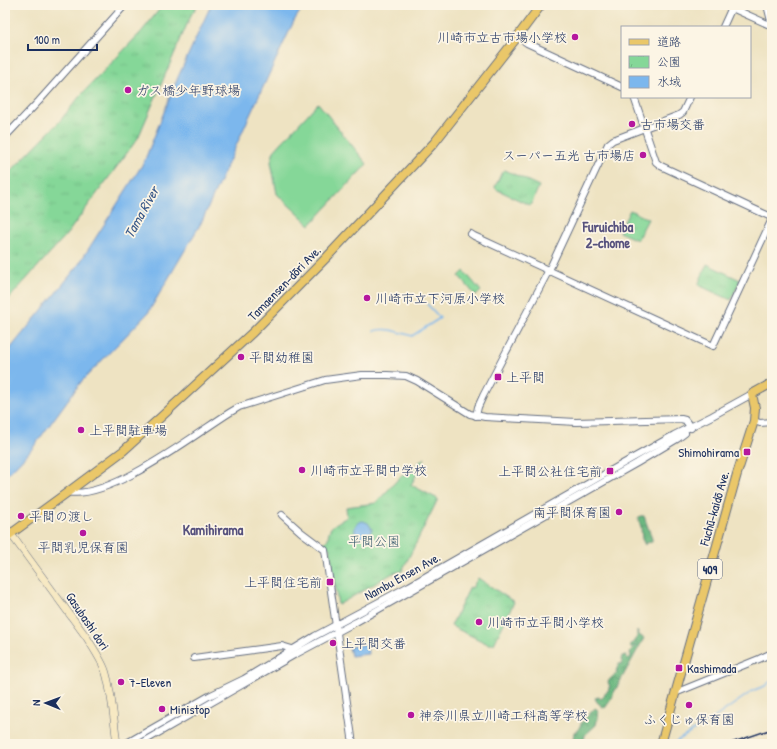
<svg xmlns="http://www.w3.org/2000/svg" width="777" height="749" font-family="'Patrick Hand','Klee One',sans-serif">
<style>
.grass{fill:#85d798;stroke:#50837b}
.forest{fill:url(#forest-crowns);stroke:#44746f}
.park{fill:url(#park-tufts);stroke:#50837b}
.water{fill:#7cb7ed;stroke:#4c73a6}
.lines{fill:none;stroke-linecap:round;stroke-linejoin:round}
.stream{stroke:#7cb7ed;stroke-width:1.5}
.tertiary-casing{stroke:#656e81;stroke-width:8}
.secondary-casing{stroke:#656e81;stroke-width:8}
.primary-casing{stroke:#656e81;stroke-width:10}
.trunk-casing{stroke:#656e81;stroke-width:10}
.tertiary{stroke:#fff;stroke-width:6}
.secondary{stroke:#f7e9c3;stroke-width:7}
.primary{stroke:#eac769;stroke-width:8}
.trunk{stroke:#eac769;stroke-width:8}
.rail{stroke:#1b2f5e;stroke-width:1.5}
.poi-dot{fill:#b5179e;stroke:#fcf5e5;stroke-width:1.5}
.labels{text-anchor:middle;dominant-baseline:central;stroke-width:3.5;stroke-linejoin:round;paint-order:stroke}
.shield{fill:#fcf5e5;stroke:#5e6a86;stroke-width:1}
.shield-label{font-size:12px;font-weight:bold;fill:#1b2f5e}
.poi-label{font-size:13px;fill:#1b2f5e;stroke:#fcf5e5;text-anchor:start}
.street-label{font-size:13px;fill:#1b2f5e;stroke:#fcf5e5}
.park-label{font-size:13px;fill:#36596c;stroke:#fcf5e5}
.water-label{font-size:14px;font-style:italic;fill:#385889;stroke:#fcf5e5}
.neighbourhood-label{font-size:14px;font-weight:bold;fill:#57527e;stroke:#fcf5e5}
</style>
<defs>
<pattern id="forest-crowns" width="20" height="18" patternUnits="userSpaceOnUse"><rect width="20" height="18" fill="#6cb880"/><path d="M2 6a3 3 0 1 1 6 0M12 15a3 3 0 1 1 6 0" fill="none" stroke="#58966c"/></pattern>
<pattern id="park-tufts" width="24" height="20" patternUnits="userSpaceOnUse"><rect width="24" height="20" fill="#85d798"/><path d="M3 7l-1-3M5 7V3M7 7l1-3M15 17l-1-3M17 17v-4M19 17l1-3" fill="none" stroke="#72b985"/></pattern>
</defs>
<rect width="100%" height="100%" fill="#fcf5e5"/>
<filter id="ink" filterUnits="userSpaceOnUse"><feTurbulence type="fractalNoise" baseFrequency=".025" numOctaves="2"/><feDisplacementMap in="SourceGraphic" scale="8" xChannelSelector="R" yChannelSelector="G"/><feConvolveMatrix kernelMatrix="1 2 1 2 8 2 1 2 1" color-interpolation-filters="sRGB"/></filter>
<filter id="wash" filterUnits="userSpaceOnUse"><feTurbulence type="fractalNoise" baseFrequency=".012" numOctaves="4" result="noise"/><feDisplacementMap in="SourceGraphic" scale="16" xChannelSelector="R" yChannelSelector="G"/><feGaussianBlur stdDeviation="0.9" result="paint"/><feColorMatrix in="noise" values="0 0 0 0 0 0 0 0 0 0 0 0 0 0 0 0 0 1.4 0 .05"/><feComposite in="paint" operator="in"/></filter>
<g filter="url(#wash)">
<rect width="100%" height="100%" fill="#eee3c2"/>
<!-- grass -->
<polygon class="grass" points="318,103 367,164 310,225 277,194 271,162 274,151"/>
<!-- forest -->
<g class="forest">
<polygon points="640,516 644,516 652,539 652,542 646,543 645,545 642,539 641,527 638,518"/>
<polygon points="637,631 640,636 644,638 606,707 604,708 597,702 595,698 599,697 601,699 605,695 605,693 607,692 610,687 608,682 610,679 617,673 616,671 619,664 623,664 621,660 622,656 626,655 626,658 629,659 631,656 630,653 636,645 631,648 630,646 637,637"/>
<polygon points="595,708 599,711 596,725 585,735 584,741 580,744 568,744 573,740 574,732 578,730 582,722"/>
</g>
<!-- park -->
<g class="park">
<polygon points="163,5 198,5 191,15 138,138 67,234 5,303 5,177 59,122 80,96 142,31"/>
<polygon points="505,170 539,186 531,205 529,205 496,189 495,187 502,172"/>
<polygon points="630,210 648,219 637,240 619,232"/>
<polygon points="707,264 740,280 731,300 698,285"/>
<polygon points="464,271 481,291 476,296 459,276"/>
<path d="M425 458 411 485 438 499 402 571 393 573 338 605 330 549 323 544 328 539C328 525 336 524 347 517L346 507 376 503 400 477Z"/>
<polygon points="478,578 514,602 494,644 488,644 451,626 470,587 472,588"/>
</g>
<!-- water -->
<g class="water">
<polygon points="211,5 304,5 294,21 250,115 201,223 148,313 81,382 32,449 5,477 5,355 77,267 144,162 178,77"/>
<path d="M363 521 368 523 372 529 369 535 362 538 355 533C354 526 356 522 363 521Z"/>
<polygon points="367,644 368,654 351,656 349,647"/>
</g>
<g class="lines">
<!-- stream -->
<g class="stream">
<path d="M374 331C388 327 398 332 412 336L440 318 427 304"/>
<polyline points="672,744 714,718 754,690 765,686 772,680"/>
</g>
</g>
</g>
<g filter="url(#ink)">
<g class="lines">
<!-- tertiary casing -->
<g class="tertiary-casing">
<g id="tertiary">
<polyline points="767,5 772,25"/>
<polyline points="732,8 772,26"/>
<polyline points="723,27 733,5"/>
<polyline points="518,37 527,43 622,87"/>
<polyline points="634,97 656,162 661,166 769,216 772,218"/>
<polyline points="5,137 39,101 125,5"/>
<polyline points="471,234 474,236 713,346 772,219"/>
<polyline points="476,416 478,407 483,396 551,266 608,144 613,140 679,115 683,112 690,97"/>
<polyline points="754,421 760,423 772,422"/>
<path d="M68 492C109 501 194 435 229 413L239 407 325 380 362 375H387L406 376 417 381 470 414 485 417 576 422 681 419 685 420 691 428"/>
<polyline points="282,515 301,532 325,550 353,744"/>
<polyline points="194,658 282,646 292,649"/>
<polyline points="675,693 759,659 772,653"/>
<polyline points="125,744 209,696 244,679 315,636 409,586 631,459 674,435 712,416 752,394"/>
<polyline points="139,744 294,655 356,622 637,463 677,439 685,433"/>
</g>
</g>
<!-- secondary casing -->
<g class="secondary-casing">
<path id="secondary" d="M5 526 87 638C93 648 101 659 105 670 112 691 114 722 117 744"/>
</g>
<!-- primary casing -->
<g class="primary-casing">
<polyline id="primary" points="5,538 68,492 123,451 161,417 253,332 326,258 434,143 515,40 541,5"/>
</g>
<!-- trunk casing -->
<g class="trunk-casing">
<polyline id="trunk" points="661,744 737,474 754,421 755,408 752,394 772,383"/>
</g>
<!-- tertiary -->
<use href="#tertiary" class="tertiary"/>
<!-- secondary -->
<use href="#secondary" class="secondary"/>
<!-- primary -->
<use href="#primary" class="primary"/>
<!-- trunk -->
<use href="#trunk" class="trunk"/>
<!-- rail -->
<polyline class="rail" points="728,744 772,729"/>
</g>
</g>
<!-- markers -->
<g class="poi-dot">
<circle cx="575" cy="37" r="4"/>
<circle cx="128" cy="90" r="4"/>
<circle cx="632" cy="124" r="4"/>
<circle cx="643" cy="155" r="4"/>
<circle cx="367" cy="298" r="4"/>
<circle cx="241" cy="357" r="4"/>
<rect x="494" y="373" width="8" height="8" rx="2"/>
<circle cx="81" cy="430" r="4"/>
<rect x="743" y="448" width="8" height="8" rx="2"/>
<circle cx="302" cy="470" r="4"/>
<rect x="606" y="467" width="8" height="8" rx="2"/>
<circle cx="619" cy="512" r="4"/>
<circle cx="21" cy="516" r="4"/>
<circle cx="83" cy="533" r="4"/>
<rect x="326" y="578" width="8" height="8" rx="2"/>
<circle cx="479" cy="622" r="4"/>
<circle cx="333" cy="643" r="4"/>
<rect x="675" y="664" width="8" height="8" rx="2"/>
<circle cx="121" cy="682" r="4"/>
<circle cx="689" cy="705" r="4"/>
<circle cx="162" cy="709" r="4"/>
<circle cx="411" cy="715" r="4"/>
</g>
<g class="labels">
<!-- shield labels -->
<rect class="shield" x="698" y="559" width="24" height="20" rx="3"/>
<g class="shield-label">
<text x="710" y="569">409</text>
</g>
<!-- poi labels -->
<g class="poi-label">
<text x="567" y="37" text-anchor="end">川崎市立古市場小学校</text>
<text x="136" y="90">ガス橋少年野球場</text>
<text x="640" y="124">古市場交番</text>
<text x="635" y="155" text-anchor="end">スーパー五光 古市場店</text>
<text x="375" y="298">川崎市立下河原小学校</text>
<text x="249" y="357">平間幼稚園</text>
<text x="506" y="377">上平間</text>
<text x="89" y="430">上平間駐車場</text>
<text x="739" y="452" text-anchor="end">Shimohirama</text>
<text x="310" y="470">川崎市立平間中学校</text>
<text x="602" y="471" text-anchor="end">上平間公社住宅前</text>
<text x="611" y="512" text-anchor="end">南平間保育園</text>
<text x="29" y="516">平間の渡し</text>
<text x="83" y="547" text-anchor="middle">平間乳児保育園</text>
<text x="322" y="582" text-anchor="end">上平間住宅前</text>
<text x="487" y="622">川崎市立平間小学校</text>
<text x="341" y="643">上平間交番</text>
<text x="687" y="668">Kashimada</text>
<text x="129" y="682">7-Eleven</text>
<text x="170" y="709">Ministop</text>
<text x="419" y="715">神奈川県立川崎工科高等学校</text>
<text x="689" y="719" text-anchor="middle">ふくじゅ保育園</text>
</g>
<!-- street labels -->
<g class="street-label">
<text transform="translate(284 283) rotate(-46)">Tamaensen-dōri Ave.</text>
<text transform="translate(714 508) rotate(-74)">Fuchū-kaidō Ave.</text>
<text transform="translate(402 576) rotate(-29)">Nambu Ensen Ave.</text>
<text transform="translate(88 621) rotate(56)">Gasubashi dori</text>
</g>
<!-- park labels -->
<g class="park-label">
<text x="374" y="541">平間公園</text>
</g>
<!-- water labels -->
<g class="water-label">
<text transform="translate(141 212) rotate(-61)">Tama River</text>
</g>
<!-- neighbourhood labels -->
<g class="neighbourhood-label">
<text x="608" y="226">Furuichiba<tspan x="608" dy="16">2-chome</tspan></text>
<text x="213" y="529">Kamihirama</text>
</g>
</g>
<!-- margin -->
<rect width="777" height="749" fill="none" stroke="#fcf5e5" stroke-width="20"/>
<!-- legend -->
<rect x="621" y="26" width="130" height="72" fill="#fcf5e5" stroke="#a2a6af"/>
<rect x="629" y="39" width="20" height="6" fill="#eac769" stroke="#a2a6af"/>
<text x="657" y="46" font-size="12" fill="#1b2f5e">道路</text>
<rect x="629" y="56" width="20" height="12" fill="url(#park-tufts)" stroke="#a2a6af"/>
<text x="657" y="66" font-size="12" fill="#1b2f5e">公園</text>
<rect x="629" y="76" width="20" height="12" fill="#7cb7ed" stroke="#a2a6af"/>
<text x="657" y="86" font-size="12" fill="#1b2f5e">水域</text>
<!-- north arrow -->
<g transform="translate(46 703) rotate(271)" stroke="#fcf5e5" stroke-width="3" paint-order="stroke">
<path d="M0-3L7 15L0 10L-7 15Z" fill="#1b2f5e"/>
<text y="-6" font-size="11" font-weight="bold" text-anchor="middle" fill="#1b2f5e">N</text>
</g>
<!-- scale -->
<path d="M28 44v6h69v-6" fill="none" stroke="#1b2f5e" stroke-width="2"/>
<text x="34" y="44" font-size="12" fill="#1b2f5e" stroke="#fcf5e5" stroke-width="3" paint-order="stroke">100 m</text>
</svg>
